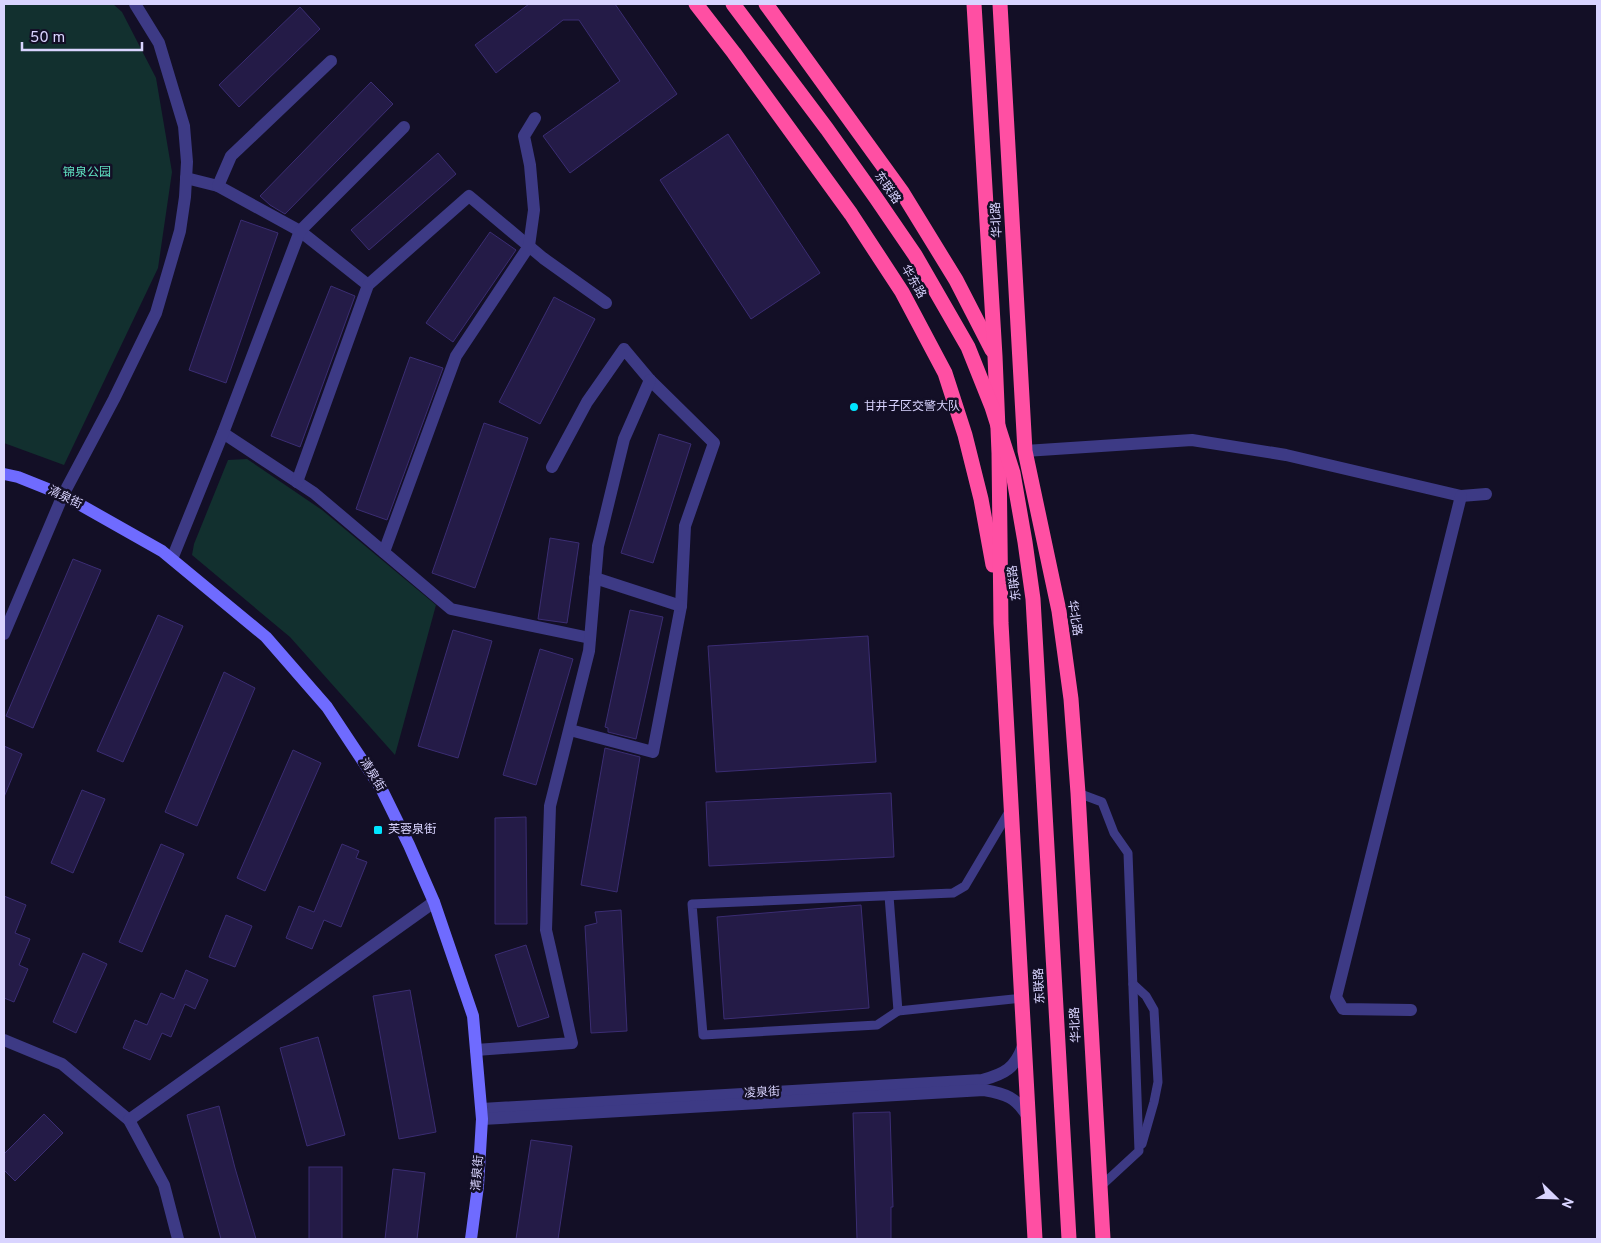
<svg xmlns="http://www.w3.org/2000/svg" width="1601" height="1243" font-family="Overpass,'Noto Sans SC',sans-serif">
<style>
.green{fill:#12302f}
.building{fill:#241b47;stroke:#3b2d73}
.lines{fill:none;stroke-linecap:round;stroke-linejoin:round}
.lane{stroke:#3d3a85;stroke-width:9}
.street{stroke:#3d3a85;stroke-width:12}
.secondary{stroke:#6f6bff;stroke-width:12}
.highway{stroke:#ff4fa3;stroke-width:15}
.highway-bridge{stroke:#ff4fa3;stroke-width:15}
.poi-dot{fill:#00e5ff;stroke:#130f26;stroke-width:2}
.labels{text-anchor:middle;dominant-baseline:central;stroke-width:5;stroke-linejoin:round;paint-order:stroke}
.park-label{font-size:12px;fill:#5fe0c0;stroke:#130f26}
.street-label{font-size:12px;fill:#d9d4ff;stroke:#130f26}
.poi-label{font-size:12px;fill:#d9d4ff;stroke:#130f26;text-anchor:start}
</style>
<rect width="100%" height="100%" fill="#130f26"/>
<!-- green -->
<g class="green">
<polygon points="4,4 113,4 122,12 156,78 172,172 158,268 64,465 4,443"/>
<polygon points="247,459 322,510 436,605 395,755 290,637 192,555 194,544 228,460"/>
</g>
<!-- building -->
<g class="building">
<polygon points="529,4 615,4 677,94 570,173 543,136 620,81 579,20 563,20 496,73 475,45"/>
<polygon points="300,7 320,29 239,107 219,85"/>
<polygon points="371,82 393,104 285,214 270,205 260,196"/>
<polygon points="728,134 820,273 751,319 660,180"/>
<polygon points="438,153 456,174 369,250 351,230"/>
<polygon points="241,220 278,233 226,383 189,370"/>
<polygon points="490,232 516,250 453,342 426,323"/>
<polygon points="331,286 355,296 300,447 271,436"/>
<polygon points="554,297 595,319 540,424 499,402"/>
<polygon points="410,357 443,368 387,520 356,509"/>
<polygon points="484,423 528,438 475,588 432,573"/>
<polygon points="659,434 691,444 653,563 621,553"/>
<polygon points="550,538 579,543 567,623 538,619"/>
<polygon points="73,559 101,570 33,728 6,716"/>
<polygon points="630,610 663,617 636,739 608,732 608,728 605,727"/>
<polygon points="158,615 183,626 123,762 97,751"/>
<polygon points="453,630 492,641 458,758 418,746"/>
<polygon points="868,636 876,762 716,772 708,646"/>
<polygon points="540,649 573,659 536,785 503,775"/>
<polygon points="224,672 255,688 197,826 165,812"/>
<polygon points="4,746 22,754 4,797"/>
<polygon points="605,748 640,757 617,892 581,885"/>
<polygon points="293,750 321,763 265,891 237,878"/>
<polygon points="82,790 105,799 73,873 51,863"/>
<polygon points="891,793 894,857 709,866 706,802"/>
<polygon points="526,817 527,924 495,924 495,818"/>
<polygon points="161,844 184,854 142,952 119,942"/>
<polygon points="342,844 359,851 356,858 367,862 341,927 324,920 312,949 286,938 299,906 314,912"/>
<polygon points="4,896 26,905 15,933 30,939 19,965 28,969 14,1002 4,998"/>
<polygon points="861,905 869,1008 724,1019 717,917"/>
<polygon points="621,910 627,1031 591,1033 585,926 597,923 595,912"/>
<polygon points="226,915 252,926 235,967 209,957"/>
<polygon points="526,945 549,1017 518,1027 495,955"/>
<polygon points="83,953 107,964 76,1033 53,1022"/>
<polygon points="186,970 208,980 195,1009 185,1004 171,1037 162,1033 150,1060 123,1048 135,1020 147,1025 161,993 174,999"/>
<polygon points="410,990 436,1132 399,1139 373,996"/>
<polygon points="318,1037 345,1135 307,1146 280,1048"/>
<polygon points="219,1106 235,1168 256,1239 221,1239 187,1115"/>
<polygon points="890,1112 893,1207 891,1207 891,1239 857,1239 853,1113"/>
<polygon points="44,1114 63,1133 15,1181 4,1170 4,1154"/>
<polygon points="531,1140 572,1146 558,1239 516,1239"/>
<rect x="309" y="1167" width="33" height="72"/>
<polygon points="393,1169 425,1173 417,1239 385,1239"/>
</g>
<g class="lines">
<!-- lane -->
<g class="lane">
<polyline points="1078,793 1102,802 1114,833 1128,853 1139,1151 1100,1187"/>
<polyline points="889,896 898,1011 1022,998"/>
<polyline points="1133,984 1146,996 1154,1010 1158,1082 1154,1102 1142,1144"/>
<polyline points="898,1011 877,1025 703,1035 692,904 953,893 965,886 1010,810"/>
</g>
<!-- street -->
<g class="street">
<polyline points="186,178 218,186 300,231 368,285"/>
<polyline points="218,186 231,156 331,61"/>
<polyline points="223,433 314,493 451,609 590,638"/>
<polyline points="1025,451 1192,440 1286,455 1461,496 1486,494"/>
<polyline points="552,467 587,402 624,349 650,380 714,443 685,526 681,606 653,752 570,730"/>
<polyline points="297,482 368,285 469,196 543,258 606,303"/>
<polyline points="384,552 456,356 529,246 534,210 530,165 524,136 535,118"/>
<polyline points="172,559 223,433 300,231 404,127"/>
<polyline points="595,578 681,606"/>
<polyline points="4,634 63,495 114,399 156,313 180,231 185,197 187,162 184,126 159,43 135,4"/>
<polyline points="1411,1010 1343,1009 1336,997 1461,496"/>
<polyline points="4,1040 62,1064 129,1120 164,1185 178,1239"/>
<polyline points="476,1050 572,1043 546,930 550,806 589,651 598,546 624,439 650,380"/>
<path d="M482 1109 982 1080C1005 1074 1015 1068 1023 1046"/>
<path d="M482 1119 984 1090C1006 1094 1016 1097 1028 1117"/>
<polyline points="129,1120 434,902"/>
</g>
<!-- secondary -->
<polyline class="secondary" points="4,474 18,477 63,495 162,551 266,637 327,707 382,790 409,845 434,902 473,1016 482,1119 478,1186 471,1239"/>
<!-- highway -->
<g class="highway">
<polyline points="696,4 734,53 851,214 902,292 945,373 965,435 981,499 993,565"/>
<polyline points="766,4 902,192 956,280 992,350"/>
<polyline points="974,4 995,356 999,453 1001,623 1035,1239"/>
<polyline points="1000,4 1025,451 1059,611 1071,699 1078,793 1103,1239"/>
</g>
<!-- highway-bridge -->
<polyline class="highway-bridge" points="733,4 827,129 876,198 915,255 968,347 992,407 1013,473 1025,542 1033,599 1069,1239"/>
</g>
<!-- markers -->
<g class="poi-dot">
<circle cx="854" cy="407" r="5"/>
<rect x="373" y="825" width="10" height="10" rx="2.5"/>
</g>
<g class="labels">
<!-- park labels -->
<g class="park-label">
<text x="87" y="173">锦泉公园</text>
</g>
<!-- street labels -->
<g class="street-label">
<text transform="translate(887 188) rotate(55)">东联路</text>
<text transform="translate(997 220) rotate(-93)">华北路</text>
<text transform="translate(913 282) rotate(59)">华东路</text>
<text transform="translate(65 498) rotate(26)">清泉街</text>
<text transform="translate(1015 583) rotate(-97)">东联路</text>
<text transform="translate(1074 618) rotate(81)">华北路</text>
<text transform="translate(372 775) rotate(58)">清泉街</text>
<text transform="translate(1040 986) rotate(-93)">东联路</text>
<text transform="translate(1076 1025) rotate(-93)">华北路</text>
<text transform="translate(762 1093) rotate(-3)">凌泉街</text>
<text transform="translate(478 1173) rotate(-85)">清泉街</text>
</g>
<!-- poi labels -->
<g class="poi-label">
<text x="864" y="407">甘井子区交警大队</text>
<text x="388" y="830">芙蓉泉街</text>
</g>
</g>
<!-- border -->
<rect width="1601" height="1243" fill="none" stroke="#d9d4ff" stroke-width="10"/>
<!-- north arrow -->
<g transform="translate(1556 1198) rotate(113)" stroke="#130f26" stroke-width="4" paint-order="stroke">
<path d="M0-4L9 19L0 12L-9 19Z" fill="#d9d4ff"/>
<text y="-8" font-size="14" font-weight="bold" text-anchor="middle" fill="#d9d4ff">N</text>
</g>
<!-- scale -->
<path d="M22 42v8h120v-8" fill="none" stroke="#d9d4ff" stroke-width="2.5"/>
<text x="30" y="42" font-size="15" fill="#d9d4ff" stroke="#130f26" stroke-width="4" paint-order="stroke">50 m</text>
</svg>
